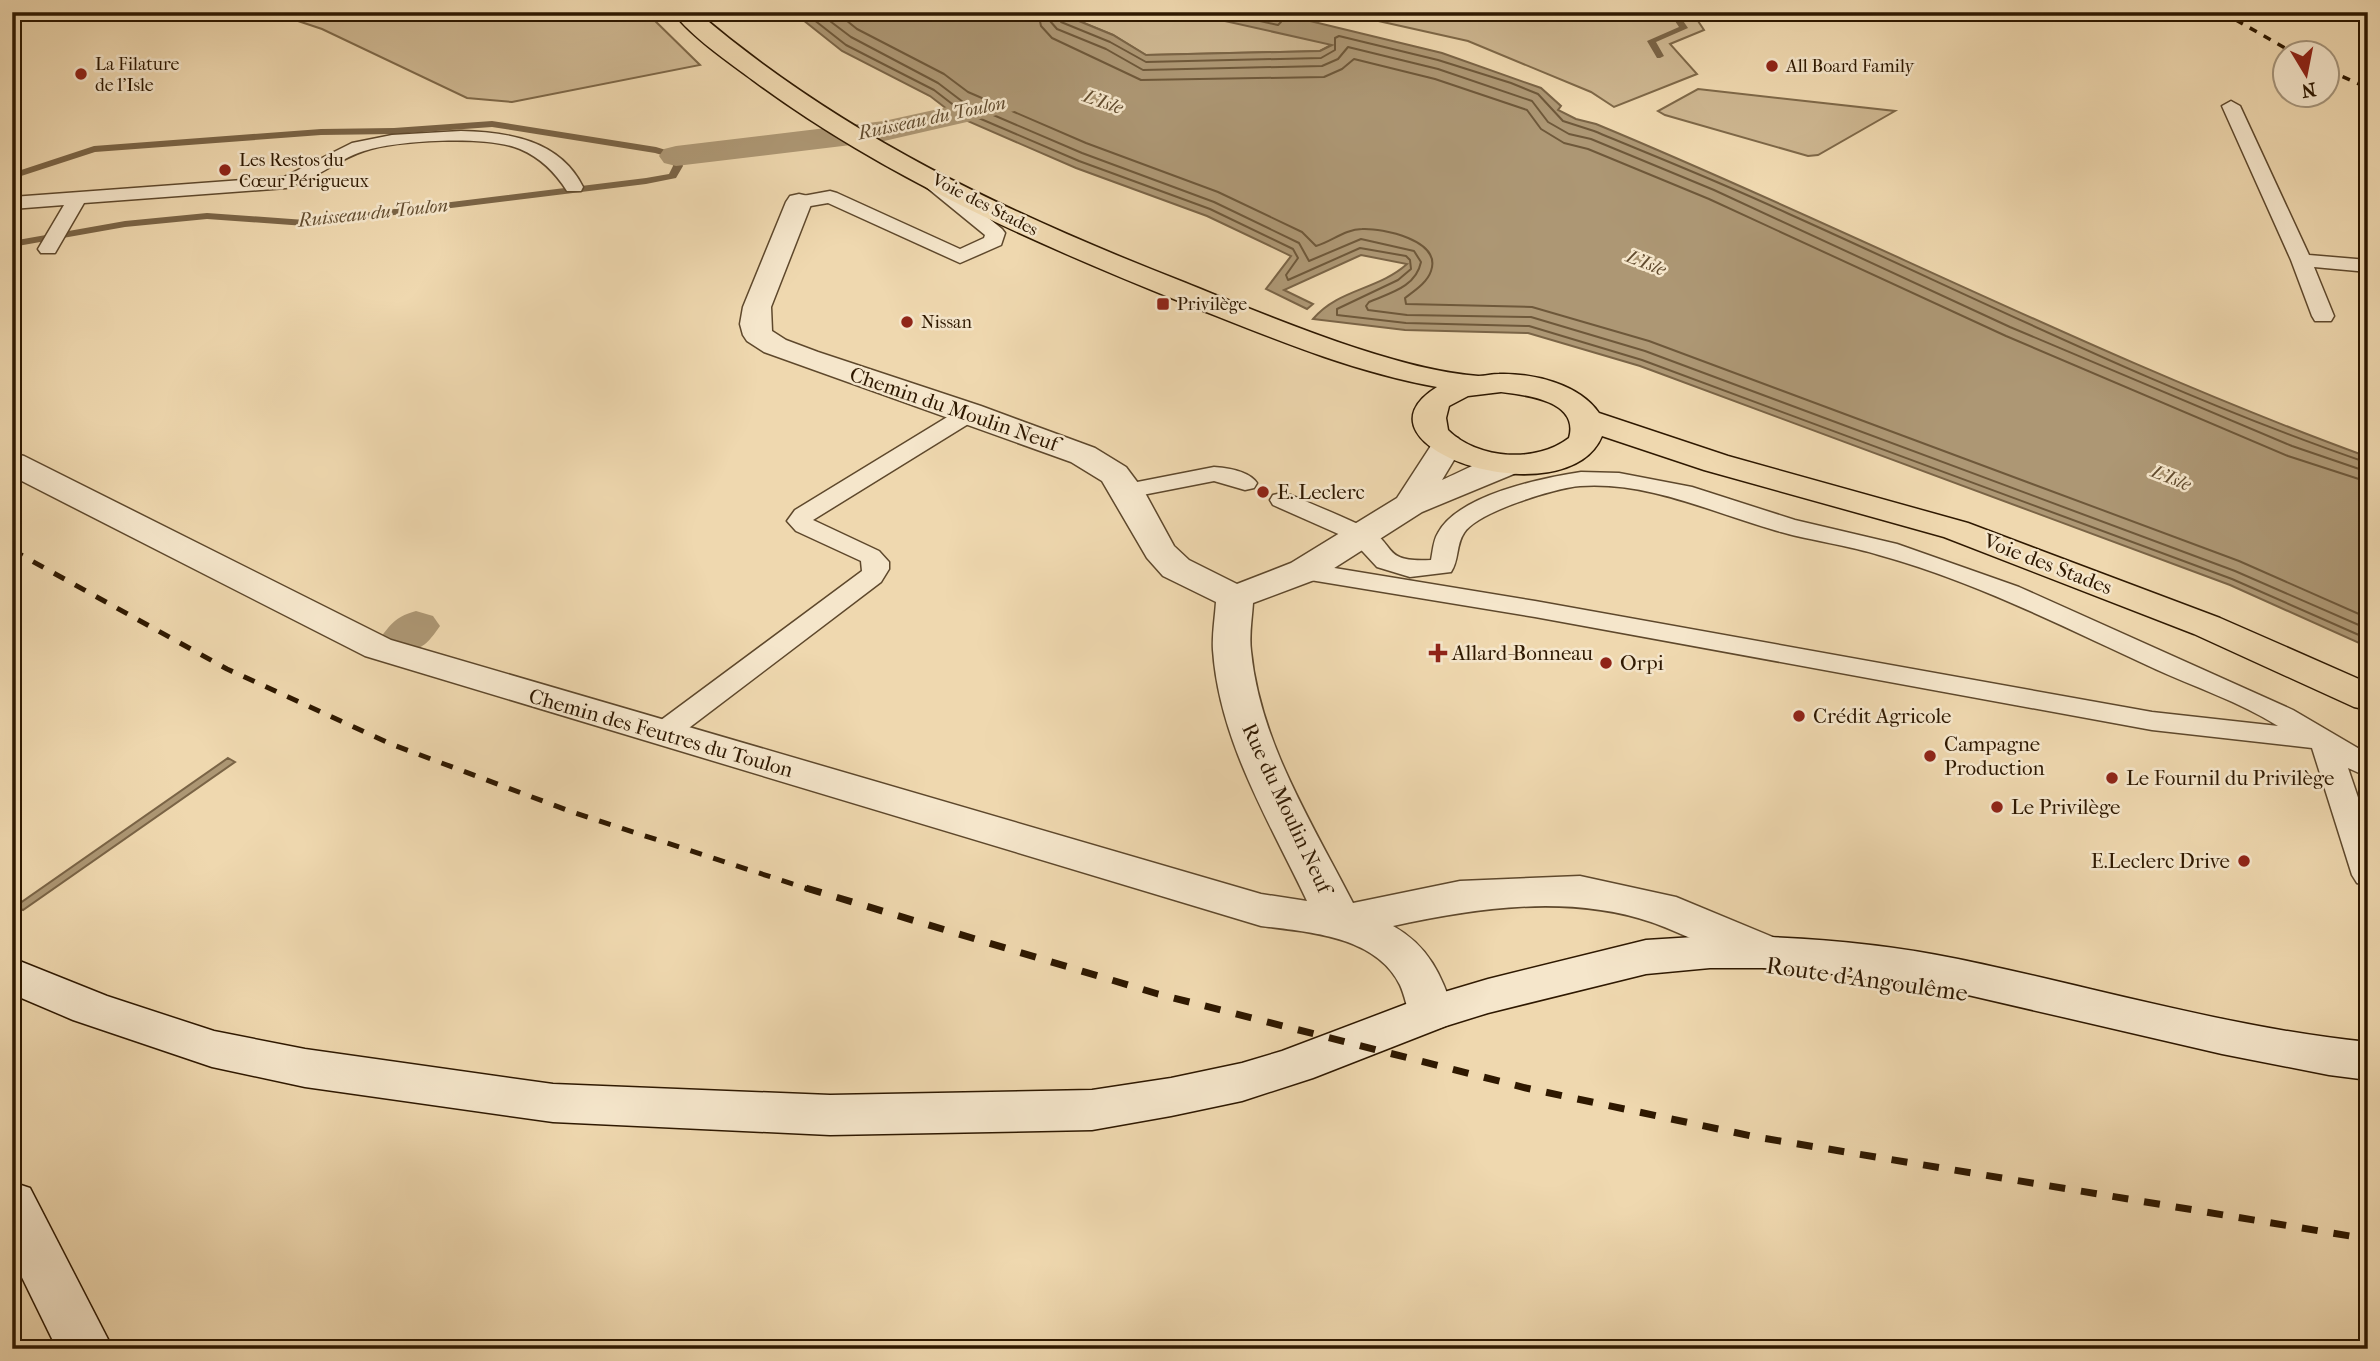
<svg xmlns="http://www.w3.org/2000/svg" width="2380" height="1361" font-family="'IM FELL French Canon',serif">
<style>
.green{fill:#ceb791;stroke:#7e6848;stroke-width:2}
.water{fill:#ad9774;stroke:#7a6446;stroke-width:2}
.lines{fill:none;stroke-linecap:round;stroke-linejoin:round}
.shore{stroke:#6e583a;stroke-width:2}
.stream{fill:#7a6446;fill-rule:evenodd}
.canal{fill:#ad9774;fill-rule:evenodd}
.lane-casing{stroke:#5e482c;stroke-width:3}
.street-casing{stroke:#5e482c;stroke-width:3}
.secondary-casing{stroke:#2e1800;stroke-width:3}
.primary-casing{stroke:#2e1800;stroke-width:3}
.lane{fill:#f5e6cb;fill-rule:evenodd}
.street{fill:#f5e6cb;fill-rule:evenodd}
.secondary{fill:#f5e6cb;fill-rule:evenodd}
.primary{fill:#efd8af;fill-rule:evenodd}
.rail-far2{stroke:#2e1800;stroke-width:3.5;stroke-dasharray:8 8;stroke-linecap:butt}
.rail-far1{stroke:#2e1800;stroke-width:5;stroke-dasharray:12 12;stroke-linecap:butt}
.rail{stroke:#2e1800;stroke-width:7;stroke-dasharray:16 16;stroke-linecap:butt}
.poi-dot{fill:#8f2418;stroke:#f5e6cb;stroke-width:2.5}
.labels{text-anchor:middle;dominant-baseline:central;stroke-width:5;stroke-linejoin:round;paint-order:stroke}
.far-poi-label{font-size:18px;fill:#2e1800;stroke:#f5e6cb;text-anchor:start}
.far-street-label{font-size:18px;fill:#2e1800;stroke:#f5e6cb}
.far-water-label{font-size:19px;font-style:italic;fill:#614b2e;stroke:#f5e6cb}
.street-label{font-size:21px;fill:#2e1800;stroke:#f5e6cb}
.poi-label{font-size:21px;fill:#2e1800;stroke:#f5e6cb;text-anchor:start}
.near-street-label{font-size:24px;fill:#2e1800;stroke:#f5e6cb}
</style>
<rect width="100%" height="100%" fill="#efd8af"/>
<filter id="stains"><feTurbulence type="fractalNoise" baseFrequency=".00286" numOctaves="4"/><feColorMatrix values="0 0 0 0 .2 0 0 0 0 .09 0 0 0 0 .02 0 0 0 .5 -.17"/></filter>
<radialGradient id="worn" r=".72"><stop offset=".6" stop-color="#630" stop-opacity="0"/><stop offset="1" stop-color="#630" stop-opacity=".3"/></radialGradient>
<!-- green -->
<g class="green">
<polygon points="271,12 646,12 700,65 512,102 467,98 322,29"/>
<polygon points="1057,12 1189,12 1333,44 1320,51 1146,55 1113,35"/>
<polygon points="1338,12 1692,12 1704,30 1670,44 1697,74 1614,107 1591,92 1468,41"/>
<polygon points="1698,89 1895,111 1818,155 1808,156 1665,115 1658,111"/>
</g>
<!-- water -->
<g class="water">
<path d="M793 12H1057L1113 35 1146 55 1320 51 1332 45 1189 13 1273 12 1442 53 1541 88 1561 106 1558 110 1576 119 1596 124C1855 231 2104 361 2368 457V647L2230 585 1640 366 1528 333 1405 330 1313 319C1338 289 1378 290 1407 264L1361 255 1284 290 1313 304 1307 309 1266 289 1291 256 1207 216 1076 168 956 116 930 96 842 51Z"/>
<polygon points="228,758 235,762 23,910 16,906"/>
</g>
<g class="lines">
<!-- shore -->
<g class="shore">
<polyline points="804,12 846,45 934,90 960,110 1079,161 1210,209 1293,249 1298,258 1286,275 1288,280 1360,248 1406,256 1410,260 1411,269 1398,280 1337,309 1337,315 1406,323 1529,326 1642,360 2232,579 2368,639"/>
<path d="M818 12 851 37 938 83 963 102 1082 153 1214 202 1299 243 1309 261 1361 239 1414 251 1421 262C1416 287 1390 293 1369 302L1366 306 1368 310 1407 315 1531 317 1645 351 2235 571 2368 629"/>
<path d="M836 12 857 29 944 74 968 92 1086 143 1218 192 1302 232 1316 246C1331 242 1345 229 1362 229 1382 228 1442 240 1431 271 1427 283 1414 291 1405 298L1406 304 1532 307 1649 341 2239 561 2368 618"/>
<polyline points="1038,12 1041,26 1052,38 1141,80 1324,77 1342,69 1354,59 1435,79 1527,110 1541,129 1564,143 1588,149 1709,199 2006,336 2288,456 2368,482"/>
<polyline points="1049,12 1050,21 1057,29 1106,49 1143,70 1322,66 1338,59 1348,47 1438,69 1532,101 1548,122 1569,134 1591,139 1714,190 2010,327 2292,446 2368,472"/>
<path d="M1057 12 1061 22 1110 42 1146 62 1321 58 1335 50V38L1339 36 1438 60 1511 83 1538 94 1563 121 1594 131C1659 158 1725 184 1789 214 1981 300 2169 395 2368 463"/>
<polyline points="1220,12 1278,25 1281,22 1279,12"/>
</g>
<!-- stream -->
<g class="stream">
<polygon points="1669,12 1677,12 1688,28 1656,42 1664,56 1660,58 1657,58 1647,41 1679,27"/>
<polygon points="492,121 656,147 679,154 683,166 676,178 646,184 305,226 207,219 125,227 12,247 12,241 125,221 207,213 305,220 646,178 669,174 673,166 672,158 655,153 492,127 394,134 321,135 95,152 12,179 12,173 94,146 321,129 394,128"/>
</g>
<!-- canal -->
<g class="canal">
<polygon points="1025,90 1036,92 1041,99 1036,106 884,141 676,166 664,163 659,156 664,149 676,146 884,121"/>
<path d="M416 611 433 616 440 626C424 649 417 654 389 647L381 637C392 622 398 616 416 611Z"/>
</g>
<!-- lane casing -->
<g class="lane-casing">
<g id="lane">
<polygon points="2231,101 2240,106 2309,255 2368,260 2368,272 2314,267 2334,316 2331,321 2315,321 2312,316 2291,260 2222,106"/>
<path d="M461 131C508 132 560 140 583 187L581 191H567C555 172 541 158 520 149 487 135 398 140 364 151 336 160 315 180 286 188L84 203 55 253H41L38 249 64 205 12 209V197L284 177 352 143 392 135Z"/>
<polygon points="932,176 939,178 1002,229 1005,233 1001,245 960,263 828,203 799,208 789,202 792,198 830,191 837,193 960,249 984,238 985,235 925,186 923,182"/>
<polygon points="970,406 978,408 982,413 978,418 813,520 879,551 889,562 889,569 881,582 673,740 663,742 653,740 649,733 653,726 862,571 861,561 796,531 787,521 795,510 962,408"/>
<path d="M1214 467C1228 468 1249 471 1257 483L1254 488 1245 490 1214 481 1127 498 1118 496 1115 491 1118 486 1127 484Z"/>
<path d="M1581 472 1619 473 1692 487 1795 520 1897 544 2019 587 2293 710 2368 754V777L2348 768 2368 827V886L2357 883 2352 875 2312 748 2152 730 1535 617 1304 579 1295 577 1291 571 1295 565 1304 563 1535 601 2152 712 2278 726C2240 702 2194 687 2153 668 2064 627 1974 581 1879 555 1847 545 1813 541 1781 532 1715 514 1650 481 1580 486 1555 488 1477 512 1464 533 1456 544 1459 561 1451 572L1410 577 1377 567 1352 540 1273 505 1270 500 1273 495 1282 493 1291 495C1316 506 1342 516 1366 528 1398 544 1380 563 1431 560 1433 551 1433 541 1438 533 1458 495 1542 478 1581 472Z"/>
</g>
</g>
<!-- street casing -->
<g class="street-casing">
<path id="street" d="M799 194 808 196 812 202 771 307 772 331 786 340 818 352 981 406 1095 448 1126 467 1144 491 1174 546 1189 560 1237 584 1291 563 1397 498 1436 438 1447 435 1458 438 1463 445 1442 480C1466 470 1495 451 1521 457L1525 464 1521 471 1422 512 1317 579 1253 603C1252 619 1249 635 1251 651 1260 742 1312 823 1353 903L1460 881 1580 876 1676 897 1780 940 1787 952 1780 964 1764 968C1725 957 1689 935 1651 922 1568 894 1475 908 1393 926 1429 946 1442 976 1454 1013L1448 1025 1431 1031 1414 1025C1407 1012 1406 998 1400 985 1376 936 1308 932 1261 926L365 656 12 476V453L24 456 391 640 1261 894 1307 901C1269 821 1219 740 1213 650 1212 634 1215 618 1216 602L1163 576 1147 558 1102 481 1071 462 764 352 747 341 743 335 740 324 743 307 786 202 790 196Z"/>
</g>
<!-- secondary casing -->
<g class="secondary-casing">
<g id="secondary">
<path d="M1710 936C1793 936 1876 942 1958 959 2094 987 2229 1028 2368 1042V1080L2329 1075 2222 1054 1955 992 1844 975 1764 968H1710L1646 974 1488 1013 1446 1026 1313 1078 1242 1101 1171 1116 1092 1130 830 1135 553 1122 305 1087 212 1067 73 1020 12 994V958L107 996 214 1031 305 1049 553 1084 830 1095 1092 1090 1171 1078 1242 1063 1282 1051 1414 1001 1488 979 1646 940Z"/>
<polygon points="12,1182 30,1188 113,1349 57,1349 12,1257"/>
</g>
</g>
<!-- primary casing -->
<g class="primary-casing">
<path id="primary" d="M673 12H697C844 137 1007 213 1186 283 1243 306 1300 330 1359 349 1396 361 1438 373 1478 376 1485 376 1492 374 1499 374 1533 373 1579 384 1599 413L1728 456 1968 523 2220 618 2368 683V710L2354 707 2194 634 1944 537 1704 470 1602 436C1567 520 1339 447 1437 387 1348 371 1265 335 1181 302 1032 242 884 177 754 81 731 64 689 35 673 12ZM1501 392C1526 395 1580 401 1569 438 1537 463 1478 460 1448 430L1446 418 1449 406 1468 396Z"/>
</g>
<!-- lane -->
<use href="#lane" class="lane"/>
<!-- street -->
<use href="#street" class="street"/>
<!-- secondary -->
<use href="#secondary" class="secondary"/>
<!-- primary -->
<use href="#primary" class="primary"/>
<!-- rail-far2 -->
<g class="rail-far2">
<polyline points="2222,12 2292,52"/>
<polyline points="2328,70 2368,88"/>
</g>
<!-- rail-far1 -->
<polyline class="rail-far1" points="12,550 227,669 391,744 572,812 811,890"/>
<!-- rail -->
<polyline class="rail" points="806,888 1158,994 1526,1088 1756,1137 2368,1239"/>
</g>
<!-- markers -->
<g class="poi-dot">
<circle cx="1772" cy="66" r="7"/>
<circle cx="81" cy="74" r="7"/>
<circle cx="225" cy="170" r="7"/>
<rect x="1156" y="297" width="14" height="14" rx="3.5"/>
<circle cx="907" cy="322" r="7"/>
<circle cx="1263" cy="492" r="7"/>
<path d="M1434.5 642.5h7v7h7v7h-7v7h-7v-7h-7v-7h7z"/>
<circle cx="1606" cy="663" r="7"/>
<circle cx="1799" cy="716" r="7"/>
<circle cx="1930" cy="756" r="7"/>
<circle cx="2112" cy="778" r="7"/>
<circle cx="1997" cy="807" r="7"/>
<circle cx="2244" cy="861" r="7"/>
</g>
<g class="labels">
<!-- far-poi labels -->
<g class="far-poi-label">
<text x="95" y="64">La Filature<tspan x="95" dy="21">de l'Isle</tspan></text>
<text x="1786" y="66">All Board Family</text>
<text x="239" y="160">Les Restos du<tspan x="239" dy="21">Cœur Périgueux</tspan></text>
<text x="1177" y="304">Privilège</text>
<text x="921" y="322">Nissan</text>
</g>
<!-- far-street labels -->
<g class="far-street-label">
<text transform="translate(985 205) rotate(27)">Voie des Stades</text>
</g>
<!-- far-water labels -->
<g class="far-water-label">
<text transform="translate(1103 102) rotate(19)">L'Isle</text>
<text transform="translate(932 118) rotate(-12)">Ruisseau du Toulon</text>
<text transform="translate(373 213) rotate(-6)">Ruisseau du Toulon</text>
<text transform="translate(1646 263) rotate(22)">L'Isle</text>
<text transform="translate(2171 478) rotate(22)">L'Isle</text>
</g>
<!-- street labels -->
<g class="street-label">
<text transform="translate(954 409) rotate(19)">Chemin du Moulin Neuf</text>
<text transform="translate(2048 564) rotate(21)">Voie des Stades</text>
<text transform="translate(661 733) rotate(16)">Chemin des Feutres du Toulon</text>
<text transform="translate(1287 808) rotate(65)">Rue du Moulin Neuf</text>
</g>
<!-- poi labels -->
<g class="poi-label">
<text x="1277" y="492">E. Leclerc</text>
<text x="1452" y="653">Allard-Bonneau</text>
<text x="1620" y="663">Orpi</text>
<text x="1813" y="716">Crédit Agricole</text>
<text x="1944" y="744">Campagne<tspan x="1944" dy="24">Production</tspan></text>
<text x="2126" y="778">Le Fournil du Privilège</text>
<text x="2011" y="807">Le Privilège</text>
<text x="2230" y="861" text-anchor="end">E.Leclerc Drive</text>
</g>
<!-- near-street labels -->
<g class="near-street-label">
<text transform="translate(1867 979) rotate(8)">Route d'Angoulême</text>
</g>
</g>
<!-- margin -->
<rect width="2380" height="1361" fill="none" stroke="#efd8af" stroke-width="42"/>
<rect x="14" y="14" width="2352" height="1333" fill="none" stroke="#2e1800" stroke-width="3.5"/>
<rect x="21" y="21" width="2338" height="1319" fill="none" stroke="#2e1800" stroke-width="2"/>
<!-- north arrow -->
<g transform="translate(2306 74) rotate(170)"><circle r="33" fill="#f5e6cb" stroke="#a5947a" stroke-width="2"/>
<path d="M0-5L12 26L0 18L-12 26Z" fill="#8f2418"/>
<text y="-10" font-size="19" font-weight="bold" text-anchor="middle" fill="#2e1800">N</text>
</g>
<rect width="100%" height="100%" filter="url(#stains)"/>
<rect width="100%" height="100%" fill="url(#worn)"/>
</svg>
